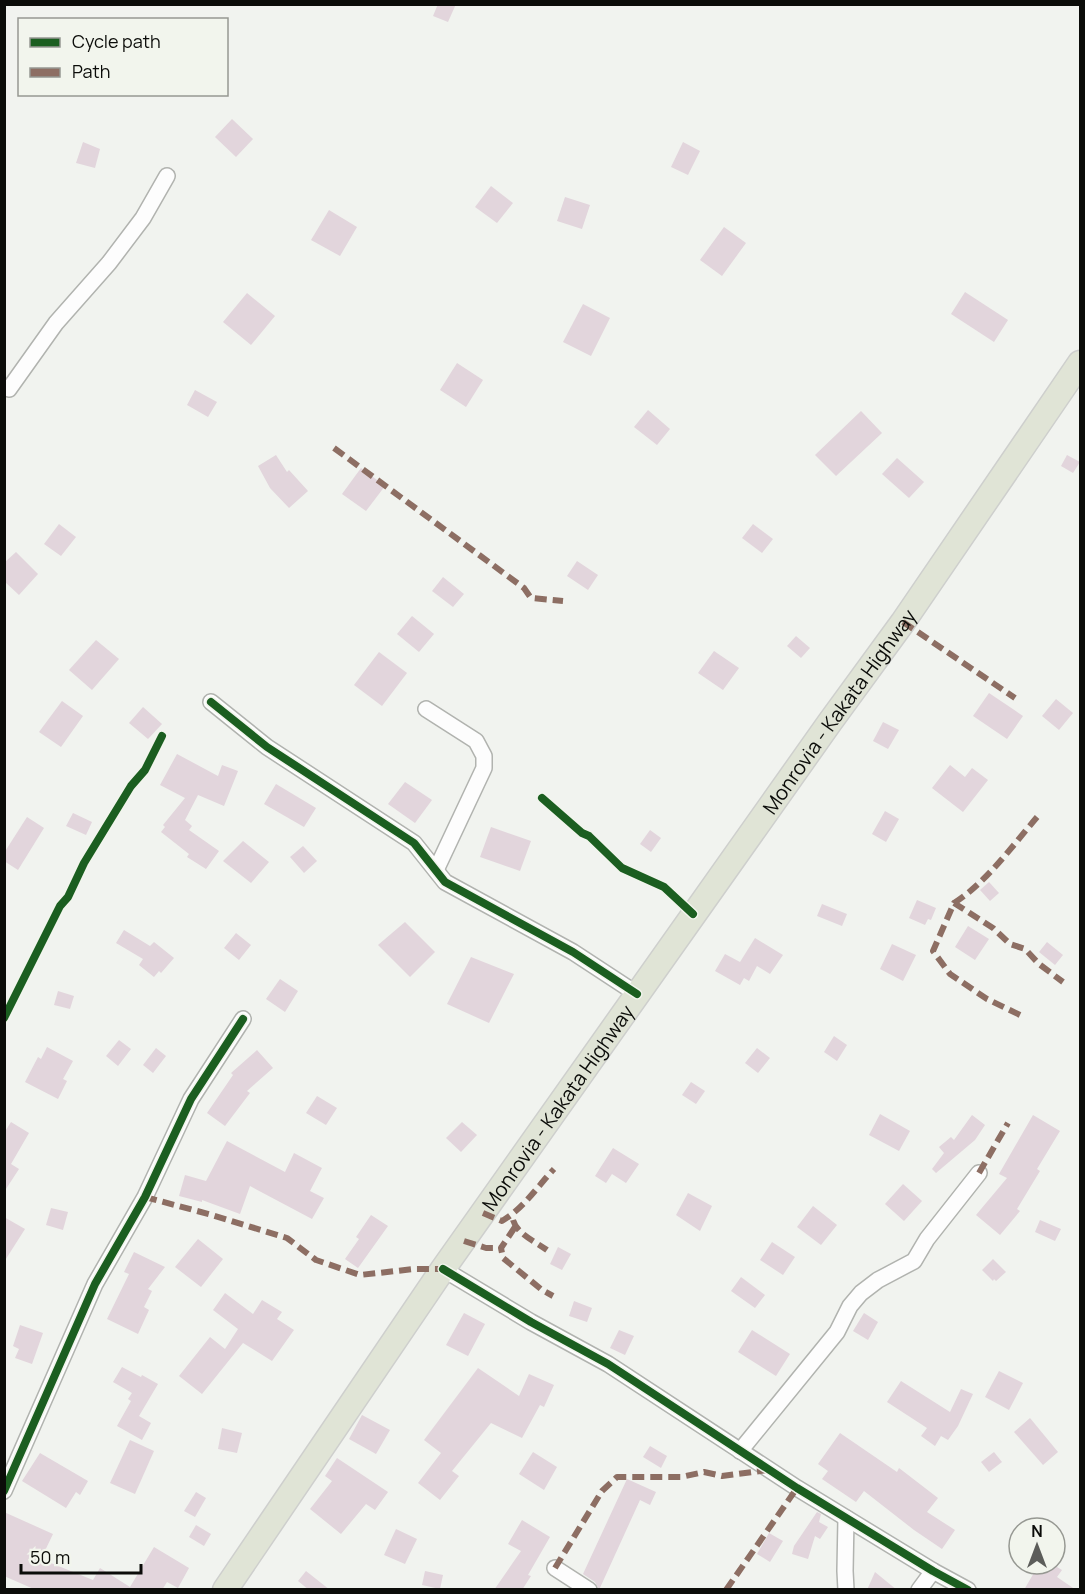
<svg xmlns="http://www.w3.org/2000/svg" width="1085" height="1594" font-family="Manrope,sans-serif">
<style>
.building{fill:#e2d5dc}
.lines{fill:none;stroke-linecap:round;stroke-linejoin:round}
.minor-casing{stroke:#b1b3af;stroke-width:18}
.trunk-casing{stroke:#cecfcd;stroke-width:27}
.minor{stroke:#fdfdfd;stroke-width:15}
.trunk{stroke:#e0e4d6;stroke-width:24}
.quiet{stroke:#8d6e63;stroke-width:6;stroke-dasharray:12 6;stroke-linecap:butt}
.cycleway-casing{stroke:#f2f5ed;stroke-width:11}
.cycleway{stroke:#1b5e20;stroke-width:8}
.labels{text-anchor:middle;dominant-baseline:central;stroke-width:5;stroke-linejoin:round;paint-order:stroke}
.street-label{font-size:20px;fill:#0b0c09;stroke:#f2f5ed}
</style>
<rect width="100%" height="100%" fill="#f1f3ef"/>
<!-- building -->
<g class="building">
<polygon points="438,4 456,4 448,22 433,16"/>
<polygon points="232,119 253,139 236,157 215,137"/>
<polygon points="83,142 100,149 95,168 76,163"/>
<polygon points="683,142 700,151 688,175 671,167"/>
<polygon points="491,186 513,203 497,223 475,207"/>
<polygon points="565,197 590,205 582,229 557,221"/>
<polygon points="329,210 357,227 340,256 311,240"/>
<polygon points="724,227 746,243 722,276 700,260"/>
<polygon points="965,292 1008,320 994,342 951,314"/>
<polygon points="247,293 275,316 251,345 223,322"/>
<polygon points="583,304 610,318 591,356 563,342"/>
<polygon points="457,363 483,380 466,407 440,390"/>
<polygon points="195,390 217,402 208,417 187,405"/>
<polygon points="648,410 670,429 657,445 634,427"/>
<polygon points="861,411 882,433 836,476 815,455"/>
<polygon points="276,455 287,472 289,470 308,491 289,508 270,488 258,466"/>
<polygon points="1067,455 1080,462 1073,473 1061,466"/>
<polygon points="897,458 924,482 909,498 882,474"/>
<polygon points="361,468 385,486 366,511 342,494"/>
<polygon points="59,524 76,537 61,556 44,544"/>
<polygon points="753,524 773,539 762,553 742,538"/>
<polygon points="16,552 38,574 19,595 4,581 4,563"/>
<polygon points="577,561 598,575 588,590 567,576"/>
<polygon points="443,577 464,594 453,607 432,591"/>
<polygon points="412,616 434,634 419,652 397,634"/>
<polygon points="796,636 810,648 801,658 787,646"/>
<polygon points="96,640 119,659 92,690 69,670"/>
<polygon points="714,651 739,668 723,690 698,673"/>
<polygon points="379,652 407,673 382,706 354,685"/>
<polygon points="989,693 1023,716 1007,739 973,716"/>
<polygon points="1056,699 1073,713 1059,730 1042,716"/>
<polygon points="62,701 83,716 61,747 39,732"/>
<polygon points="143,707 162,724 148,739 129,723"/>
<polygon points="883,722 899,730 888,749 873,741"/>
<polygon points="177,754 218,776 222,765 238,771 224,806 198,795 185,820 192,826 189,830 219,851 206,869 187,857 189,854 161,832 165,827 163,825 185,798 160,785"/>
<polygon points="950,765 965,777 972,768 988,780 963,812 932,788"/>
<polygon points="405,782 432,800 415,823 388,804"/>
<polygon points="276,784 316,808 304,827 264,804"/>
<polygon points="885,811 899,819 886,842 872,834"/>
<polygon points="73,813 92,822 86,835 66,826"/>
<polygon points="27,817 44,828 18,870 4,861 4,853"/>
<polygon points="491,827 531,841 520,871 480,857"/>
<polygon points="650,830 661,838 651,852 640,844"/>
<polygon points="243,841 269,862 251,883 223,861"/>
<polygon points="303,846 317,861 304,873 290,857"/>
<polygon points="989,882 999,893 990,901 980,890"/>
<polygon points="917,900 936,908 931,920 928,919 925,925 909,918"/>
<polygon points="822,904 847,914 842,926 817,916"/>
<polygon points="405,922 435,952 410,977 378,945"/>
<polygon points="968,926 989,939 975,960 955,947"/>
<polygon points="124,930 150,946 154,942 174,958 161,973 159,971 154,977 139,965 143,959 116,943"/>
<polygon points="236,933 251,945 239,960 224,948"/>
<polygon points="755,938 783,955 770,974 757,966 749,981 744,978 740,985 715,971 725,954 740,962"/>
<polygon points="1047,942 1063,955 1055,965 1039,952"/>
<polygon points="892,944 916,955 903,981 880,969"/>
<polygon points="471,957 514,974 489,1023 447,1004"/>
<polygon points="280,979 298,991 285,1012 266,999"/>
<polygon points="58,991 74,996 70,1009 54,1005"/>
<polygon points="834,1036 847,1045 837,1061 824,1052"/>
<polygon points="119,1040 131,1049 118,1066 106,1056"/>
<polygon points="47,1047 73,1061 63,1079 67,1081 58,1099 25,1082 38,1057 41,1059"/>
<polygon points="156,1048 166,1056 153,1073 143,1065"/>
<polygon points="757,1048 770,1058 758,1073 745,1063"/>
<polygon points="257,1050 273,1068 247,1091 250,1093 225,1126 207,1113 233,1075 231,1073"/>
<polygon points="691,1082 705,1091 696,1104 682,1095"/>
<polygon points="317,1096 337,1108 326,1125 306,1113"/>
<polygon points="880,1114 910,1131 899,1151 869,1135"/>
<polygon points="972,1115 985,1125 975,1140 936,1173 932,1169 944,1153 939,1147 951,1137 954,1140"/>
<polygon points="1033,1115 1060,1131 1037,1169 1040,1171 1017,1209 1020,1211 1000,1235 976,1215 1007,1178 999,1174"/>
<polygon points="11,1122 29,1133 11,1164 19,1169 4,1192 4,1133"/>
<polygon points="462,1122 477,1135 461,1152 446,1138"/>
<polygon points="227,1141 285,1172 294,1153 322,1168 310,1191 324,1198 312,1219 250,1186 240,1214 202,1200 202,1202 179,1196 185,1175 206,1181"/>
<polygon points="613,1148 639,1164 626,1183 612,1174 606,1183 595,1176"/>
<polygon points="903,1184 922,1201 904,1221 885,1204"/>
<polygon points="688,1193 712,1206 700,1231 676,1215"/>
<polygon points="813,1206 837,1225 821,1245 797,1227"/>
<polygon points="51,1208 68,1212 63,1230 46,1225"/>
<polygon points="371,1215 388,1226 358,1268 345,1259 359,1239 356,1237"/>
<polygon points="4,1217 25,1229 4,1262"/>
<polygon points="1040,1220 1061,1229 1055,1241 1035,1232"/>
<polygon points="198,1239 223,1259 201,1287 175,1267"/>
<polygon points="772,1242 795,1257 783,1275 760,1260"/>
<polygon points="558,1247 571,1254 562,1270 550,1264"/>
<polygon points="134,1252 165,1267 148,1289 152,1291 144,1307 149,1310 138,1334 107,1319 129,1274 124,1272"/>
<polygon points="993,1259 1006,1272 996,1281 994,1279 993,1281 982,1270"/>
<polygon points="741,1277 765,1295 755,1308 731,1291"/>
<polygon points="225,1293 253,1314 262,1300 282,1312 277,1319 294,1330 272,1361 243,1343 202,1394 179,1376 210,1337 225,1349 238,1329 213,1310"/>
<polygon points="574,1301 592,1308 587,1322 569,1316"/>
<polygon points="464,1313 485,1324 468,1356 446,1345"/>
<polygon points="864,1313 878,1322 868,1340 853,1331"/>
<polygon points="20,1325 43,1333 32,1364 15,1358 19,1349 13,1346"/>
<polygon points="619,1330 634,1336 625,1355 610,1348"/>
<polygon points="752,1330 790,1354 776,1376 738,1352"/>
<polygon points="122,1367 141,1377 142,1375 158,1384 139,1416 151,1423 142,1440 117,1426 131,1401 128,1399 132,1393 113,1382"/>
<polygon points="478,1368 519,1396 529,1374 554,1385 544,1407 540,1405 522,1438 491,1423 452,1471 459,1476 440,1500 418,1483 441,1453 424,1440"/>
<polygon points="999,1371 1023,1383 1009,1410 985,1397"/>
<polygon points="901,1381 950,1412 961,1389 973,1394 958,1426 948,1440 941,1436 935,1446 921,1436 927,1428 887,1402"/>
<polygon points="362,1415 390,1430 376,1454 349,1439"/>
<polygon points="1030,1418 1058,1452 1043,1465 1014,1432"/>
<polygon points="222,1428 242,1433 237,1453 218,1449"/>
<polygon points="840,1433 897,1472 899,1468 938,1498 927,1512 955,1530 942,1549 914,1530 864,1491 856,1502 822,1479 828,1471 818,1464"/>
<polygon points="130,1440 154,1451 135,1494 110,1483"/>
<polygon points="650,1446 667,1456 661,1468 643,1457"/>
<polygon points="533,1452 557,1467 544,1490 519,1474"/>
<polygon points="994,1452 1002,1462 989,1472 981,1462"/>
<polygon points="40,1453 88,1481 80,1495 76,1492 66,1508 22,1481"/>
<polygon points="337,1458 388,1492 375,1510 366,1504 341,1534 310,1509 332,1481 325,1476"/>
<polygon points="627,1479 656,1492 650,1505 640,1500 599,1590 595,1582 583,1574"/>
<polygon points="196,1492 206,1498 195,1517 184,1511"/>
<polygon points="4,1512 53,1534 41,1559 93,1580 100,1568 130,1587 154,1547 189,1568 178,1588 167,1582 162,1590 36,1590 4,1576"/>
<polygon points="817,1512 821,1514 819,1522 828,1527 820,1539 815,1536 808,1559 792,1554 794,1546"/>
<polygon points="522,1520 550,1537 528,1575 531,1576 522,1590 494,1590 521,1551 508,1544"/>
<polygon points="196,1525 211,1534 204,1546 189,1537"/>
<polygon points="396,1529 417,1539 405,1564 384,1555"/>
<polygon points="769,1533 783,1541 770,1562 757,1554"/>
<polygon points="1039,1564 1052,1564 1062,1570 1057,1577 1076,1590 1024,1590"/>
<polygon points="306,1571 330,1590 309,1590 298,1581"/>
<polygon points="425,1571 443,1575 440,1589 422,1585"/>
<polygon points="875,1572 897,1590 867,1590"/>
</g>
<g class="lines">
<!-- minor casing -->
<g class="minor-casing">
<g id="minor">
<polyline points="4,388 9,389 56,323 109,263 143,218 167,176"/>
<polyline points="211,702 267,747 414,843 445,882 573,952 637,994"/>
<polyline points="426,709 476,741 484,756 484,768 436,870"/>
<polyline points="443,1269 531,1322 608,1364 797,1488 933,1571 968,1590"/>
<polyline points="740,1451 837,1332 850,1306 861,1293 878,1280 914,1261 927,1239 979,1173"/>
<polyline points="4,1491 95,1284 145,1197 191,1099 243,1019"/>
<polyline points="846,1518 845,1571 846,1590"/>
<polyline points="555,1568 589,1590"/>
<polyline points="919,1590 933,1571"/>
</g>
</g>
<!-- trunk casing -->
<g class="trunk-casing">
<g id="trunk">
<path id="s1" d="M225 1590 443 1269 830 722 903 622 1080 363"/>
</g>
</g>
<!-- minor -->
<use href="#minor" class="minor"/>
<!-- trunk -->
<use href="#trunk" class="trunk"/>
<!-- quiet -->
<g class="quiet">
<polyline points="334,448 524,588 531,598 563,601"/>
<polyline points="903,622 1015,698"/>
<path d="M954 903C986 883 1013 845 1038 816"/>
<polyline points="1020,1015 987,999 950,974 933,951 954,903 993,928 1010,944 1025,949 1039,964 1063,982"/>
<polyline points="979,1173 1008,1123"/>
<polyline points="145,1197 212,1215 287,1238 316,1260 360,1275 414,1269 443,1269"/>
<path d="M483 1213 502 1221C524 1208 537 1187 554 1169"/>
<path d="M513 1220C517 1234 536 1242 547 1250"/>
<polyline points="515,1227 501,1248 503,1258 542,1290 553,1296"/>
<polyline points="464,1241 486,1248 501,1248"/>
<polyline points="555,1568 602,1491 617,1477 681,1477 704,1472 722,1476 768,1470"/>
<polyline points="726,1590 797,1488"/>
</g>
<!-- cycleway casing -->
<g class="cycleway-casing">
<g id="cycleway">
<polyline points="211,702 267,747 414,843 445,882 573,952 637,994"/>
<polyline points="542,798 582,833 589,836 622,868 664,887 693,914"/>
<polyline points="4,1018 60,906 68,897 84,863 131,786 145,770 162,736"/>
<polyline points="443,1269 531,1322 608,1364 797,1488 933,1571 968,1590"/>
<polyline points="4,1491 95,1284 145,1197 191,1099 243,1019"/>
</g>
</g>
<!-- cycleway -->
<use href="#cycleway" class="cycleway"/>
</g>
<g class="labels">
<!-- street labels -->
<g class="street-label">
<text stroke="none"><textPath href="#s1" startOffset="1072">Monrovia - Kakata Highway</textPath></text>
<text stroke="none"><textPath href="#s1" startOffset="586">Monrovia - Kakata Highway</textPath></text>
</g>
</g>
<!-- border -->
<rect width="1085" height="1594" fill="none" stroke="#0b0c09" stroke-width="12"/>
<!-- legend -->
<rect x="18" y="18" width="210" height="78" fill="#f2f5ed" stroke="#969892" stroke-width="1.5"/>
<rect x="30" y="38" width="30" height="9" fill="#1b5e20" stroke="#969892" stroke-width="1.5"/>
<text x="72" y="48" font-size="18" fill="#0b0c09">Cycle path</text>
<rect x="30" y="68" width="30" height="9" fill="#8d6e63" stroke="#969892" stroke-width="1.5"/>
<text x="72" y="78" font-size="18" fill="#0b0c09">Path</text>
<!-- north arrow -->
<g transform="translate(1037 1546)"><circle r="28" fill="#f2f5ed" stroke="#969892" stroke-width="1.5"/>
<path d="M0-4.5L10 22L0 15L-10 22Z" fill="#5c5d5a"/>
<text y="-9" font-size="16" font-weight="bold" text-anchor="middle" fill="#0b0c09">N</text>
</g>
<!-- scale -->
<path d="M21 1564v9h120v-9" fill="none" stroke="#0b0c09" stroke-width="3"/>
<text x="30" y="1564" font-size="18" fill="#0b0c09" stroke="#f2f5ed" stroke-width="4.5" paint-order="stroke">50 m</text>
</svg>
